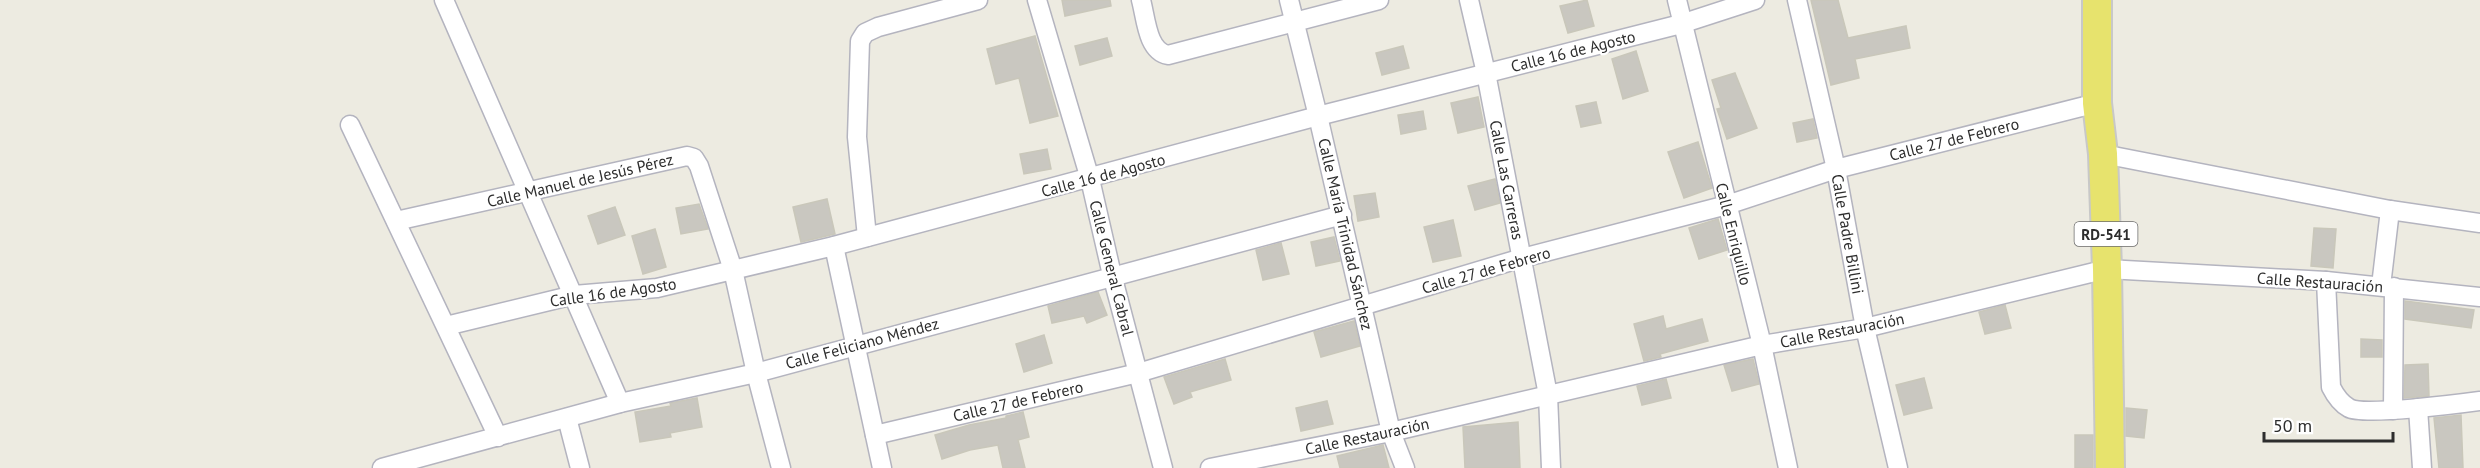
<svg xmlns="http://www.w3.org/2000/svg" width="2480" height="468" font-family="'PT Sans',sans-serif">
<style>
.building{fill:#c9c7c0;stroke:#c9c7ba;stroke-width:1.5}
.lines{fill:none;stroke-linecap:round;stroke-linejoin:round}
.street-casing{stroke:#b4b4bf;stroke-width:21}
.primary-casing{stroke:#c8c8c8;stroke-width:32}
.street{stroke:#fff;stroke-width:18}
.primary{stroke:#e7e36d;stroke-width:28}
.labels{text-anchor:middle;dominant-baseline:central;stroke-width:4.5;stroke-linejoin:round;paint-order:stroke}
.shield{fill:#fff;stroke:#6c6c6c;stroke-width:1.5}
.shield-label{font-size:15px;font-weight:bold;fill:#2d2d2d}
.street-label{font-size:16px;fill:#2d2d2d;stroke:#fff}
</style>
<rect width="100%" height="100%" fill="#edebe1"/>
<!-- building -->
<g class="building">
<polygon points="1062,0 1110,0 1111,6 1065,16"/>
<polygon points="1587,0 1594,26 1568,33 1560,6"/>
<polygon points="1811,0 1838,0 1848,38 1906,26 1910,48 1855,59 1859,78 1831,85"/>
<polygon points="1035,36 1058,116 1030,123 1019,78 996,84 987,49"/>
<polygon points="1107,38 1112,56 1080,65 1075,46"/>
<polygon points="1403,46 1409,68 1382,75 1376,53"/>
<polygon points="1636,51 1648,91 1623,99 1612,59"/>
<polygon points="1735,73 1757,128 1727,139 1717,109 1721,108 1712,80"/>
<polygon points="1478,97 1484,127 1458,133 1451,103"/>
<polygon points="1596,102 1601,123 1581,127 1576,106"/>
<polygon points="1423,111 1426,129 1401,134 1398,115"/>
<polygon points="1813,119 1817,138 1797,142 1793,123"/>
<polygon points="1698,142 1712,188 1684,198 1668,152"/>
<polygon points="1047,149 1051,169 1024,174 1020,154"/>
<polygon points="1495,179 1500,203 1475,210 1468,186"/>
<polygon points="1375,193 1379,217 1358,221 1354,196"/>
<polygon points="827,199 835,234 801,242 793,207"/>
<polygon points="699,204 708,229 681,234 676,208"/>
<polygon points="615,207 625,235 598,244 588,216"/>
<polygon points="1718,219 1727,250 1699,259 1689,228"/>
<polygon points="1453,220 1461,256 1433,262 1424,227"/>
<polygon points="2314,228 2336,229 2333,268 2311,266"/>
<polygon points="655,229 666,267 643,274 632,236"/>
<polygon points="1334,237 1340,261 1316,266 1311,242"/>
<polygon points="1281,243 1289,274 1263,280 1256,250"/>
<polygon points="1098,292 1107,315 1087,323 1084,316 1052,323 1048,306"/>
<polygon points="2405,301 2474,310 2471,328 2405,319"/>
<polygon points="2005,305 2011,328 1985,334 1979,312"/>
<polygon points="1663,316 1666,329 1702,319 1708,341 1660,354 1661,357 1644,361 1634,324"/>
<polygon points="1354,321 1360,346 1321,357 1314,332"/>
<polygon points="1044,335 1052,363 1024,372 1016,344"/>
<polygon points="2361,339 2382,340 2382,357 2361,357"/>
<polygon points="1225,359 1231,380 1190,392 1192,397 1174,404 1164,377"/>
<polygon points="1753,359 1759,384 1732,391 1724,365"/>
<polygon points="2428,364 2429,396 2404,398 2405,365"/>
<polygon points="1924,378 1932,408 1904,415 1896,385"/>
<polygon points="1666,379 1671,398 1642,405 1637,386"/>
<polygon points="697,398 702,427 670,433 671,437 640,442 635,412 671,406 670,403"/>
<polygon points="1327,401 1333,424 1301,431 1296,408"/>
<polygon points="2126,408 2147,410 2144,438 2126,436"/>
<polygon points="1023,412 1029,437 1018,440 1025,468 1003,468 998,445 970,450 942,459 935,435 969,425 1006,418 1006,416"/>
<polygon points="2461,415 2463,468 2439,468 2434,418"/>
<polygon points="1518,422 1520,468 1465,468 1463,427"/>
<rect x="2075" y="435" width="18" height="33"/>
<polygon points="1383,445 1389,468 1340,468 1337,456"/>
</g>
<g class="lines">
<!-- street casing -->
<g class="street-casing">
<g id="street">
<polyline points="444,0 620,403"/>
<polyline points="1037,0 1090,179 1112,275 1163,468"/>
<path d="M1141 0C1146 18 1147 51 1168 55L1379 0"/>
<polyline points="1289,0 1318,116 1391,432 1405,468"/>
<polyline points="1469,0 1486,73 1548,395 1551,468"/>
<polyline points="1677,0 1762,345 1788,468"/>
<polyline points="1797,0 1836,169 1865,328 1898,468"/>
<polyline points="350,125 498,437"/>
<polyline points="2103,154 2390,210 2480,223"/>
<polyline points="396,221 687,156 694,158 699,166 733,270 756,373 781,468"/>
<polyline points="867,237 857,137 860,41 865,33 878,27 978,0"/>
<polyline points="834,246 882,468"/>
<path d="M2326 281 2331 387C2335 395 2340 403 2349 408 2363 416 2458 404 2480 401"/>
<polyline points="2381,286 2390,210"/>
<polyline points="446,326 574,295 657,288 834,246 1318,116 1681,24 1755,0"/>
<polyline points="2418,408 2422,468"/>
<polyline points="2393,410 2394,287"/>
<polyline points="567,418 580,468"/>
<polyline points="875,435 1138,373 1522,258 1727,205 1836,169 2097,103"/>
<polyline points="382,468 620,403 756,373 1342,215"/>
<polyline points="1210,468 1391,432 1762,345 1865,328 2107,269 2326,281 2480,297"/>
</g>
</g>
<!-- primary casing -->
<g class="primary-casing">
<polyline id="primary" points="2097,0 2097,103 2103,154 2107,269 2110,468"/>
</g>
<!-- street -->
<use href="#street" class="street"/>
<!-- primary -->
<use href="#primary" class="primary"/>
</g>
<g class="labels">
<!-- shield labels -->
<rect class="shield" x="2074.5" y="222" width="63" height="24" rx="4.5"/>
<g class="shield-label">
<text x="2106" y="234">RD-541</text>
</g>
<!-- street labels -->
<g class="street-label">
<text transform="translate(1573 51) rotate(-14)">Calle 16 de Agosto</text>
<text transform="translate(1954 139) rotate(-14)">Calle 27 de Febrero</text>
<text transform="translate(1103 175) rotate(-15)">Calle 16 de Agosto</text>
<text transform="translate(580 180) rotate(-13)">Calle Manuel de Jesús Pérez</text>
<text transform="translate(1507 180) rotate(79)">Calle Las Carreras</text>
<text transform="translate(1346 234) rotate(77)">Calle María Trinidad Sánchez</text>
<text transform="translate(1734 234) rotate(76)">Calle Enriquillo</text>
<text transform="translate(1848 234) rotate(80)">Calle Padre Billini</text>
<text transform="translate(1112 268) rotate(76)">Calle General Cabral</text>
<text transform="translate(1486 270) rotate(-16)">Calle 27 de Febrero</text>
<text transform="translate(2320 282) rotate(4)">Calle Restauración</text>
<text transform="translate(613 292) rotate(-8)">Calle 16 de Agosto</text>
<text transform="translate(1842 330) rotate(-11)">Calle Restauración</text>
<text transform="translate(862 343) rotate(-15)">Calle Feliciano Méndez</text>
<text transform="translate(1018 401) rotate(-13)">Calle 27 de Febrero</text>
<text transform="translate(1367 436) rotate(-12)">Calle Restauración</text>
</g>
</g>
<!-- scale -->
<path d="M2264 432v9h129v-9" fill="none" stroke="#2d2d2d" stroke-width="3"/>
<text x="2273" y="432" font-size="18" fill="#2d2d2d" stroke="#ffffff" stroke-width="4.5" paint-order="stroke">50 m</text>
</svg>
